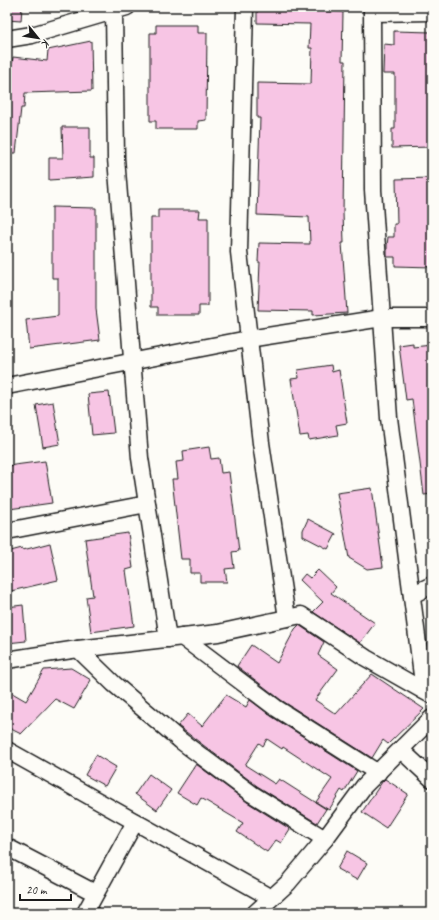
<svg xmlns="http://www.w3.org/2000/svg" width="439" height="920" font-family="Caveat,sans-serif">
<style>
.building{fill:#f7c5e4;stroke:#1c1c1c}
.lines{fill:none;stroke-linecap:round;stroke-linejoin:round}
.street-casing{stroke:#1c1c1c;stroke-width:19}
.street{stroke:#fdfcf7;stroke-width:16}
</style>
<rect width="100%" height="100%" fill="#fdfcf7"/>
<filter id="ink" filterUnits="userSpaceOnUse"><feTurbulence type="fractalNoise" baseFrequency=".025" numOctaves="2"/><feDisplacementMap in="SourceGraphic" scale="8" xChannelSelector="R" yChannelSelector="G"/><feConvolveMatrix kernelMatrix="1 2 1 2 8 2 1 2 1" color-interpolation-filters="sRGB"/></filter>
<g filter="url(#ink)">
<!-- building -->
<g class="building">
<polygon points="7,7 22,7 21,21 7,20"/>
<polygon points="257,7 295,7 295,10 343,12 342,61 345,61 343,213 344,243 342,243 347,313 313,315 313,311 258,310 260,262 258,262 259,243 310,244 309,217 257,215 260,118 257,118 257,83 311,84 312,48 309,48 310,24 257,23"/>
<polygon points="156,25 198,25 198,33 207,33 206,120 198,121 198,129 156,129 156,121 150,121 150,33 156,33"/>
<polygon points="394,31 431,32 430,82 432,82 432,147 392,148 392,129 395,129 395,74 383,74 384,44 394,45"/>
<polygon points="91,41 92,91 25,93 24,108 21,108 16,153 7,153 7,63 12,63 13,57 47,61 48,50"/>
<polygon points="62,127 90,127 90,158 94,158 94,177 49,180 49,158 63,158"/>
<polygon points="431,178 431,186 432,186 432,267 395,266 395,257 387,257 387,245 388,237 394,237 394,224 397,224 396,179"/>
<polygon points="52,207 96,208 96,309 100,340 29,349 26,320 58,316 58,278 52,278"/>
<polygon points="158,210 200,210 199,218 208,218 208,306 199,306 199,315 158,315 158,307 151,307 151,218 158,218"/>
<polygon points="413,343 413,347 432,345 432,494 424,495 412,399 406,400 399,345"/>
<polygon points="331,365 332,372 339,370 347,423 336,425 338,435 309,440 308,435 300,436 291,379 299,378 298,370"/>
<polygon points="109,392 114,433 92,435 88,394"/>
<polygon points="53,402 60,444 43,447 36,405"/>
<polygon points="209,447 211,459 219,458 221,473 229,472 239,551 232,552 234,568 225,569 227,582 200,582 200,573 190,573 190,559 181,559 172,479 178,479 176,462 184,461 183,451"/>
<polygon points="45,461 52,503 9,509 7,500 7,466"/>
<polygon points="372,488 383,567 367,569 349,558 337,493"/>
<polygon points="308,519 336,534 328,549 303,536 303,530"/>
<polygon points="128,533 133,568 126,570 134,626 91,632 86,597 93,596 85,539"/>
<polygon points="50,543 58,580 11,591 7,575 7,552 22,548 23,550"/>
<polygon points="318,570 336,587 331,593 375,623 360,643 313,612 323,602 300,580 305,574 310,578"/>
<polygon points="23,605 26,641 7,643 7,607"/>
<polygon points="299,625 324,642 318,655 338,669 315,700 336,714 372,674 424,709 388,744 383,740 372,758 281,700 237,666 251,645 277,663 295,629"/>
<polygon points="71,668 91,680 74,709 55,699 21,734 7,727 7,690 26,701 44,670"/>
<polygon points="226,695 246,707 250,700 271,716 357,771 344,792 341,790 329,810 316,802 332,779 283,747 282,749 267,739 263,746 259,743 245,765 275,784 279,779 326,809 317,823 257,786 178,726 188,714 202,726"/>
<polygon points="96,755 116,767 105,786 85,775"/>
<polygon points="196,764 247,802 290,829 281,843 276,840 267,852 237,832 243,823 201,798 197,805 177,793"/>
<polygon points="149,774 171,790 157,810 135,794"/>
<polygon points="385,779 408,794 386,828 362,812 382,782"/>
<polygon points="347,851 367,863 357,880 337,869"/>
</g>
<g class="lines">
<!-- street casing -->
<g class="street-casing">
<g id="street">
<polyline points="245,7 239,252 261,443 287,618"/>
<polyline points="372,7 373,190 389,418 424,691"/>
<polyline points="114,11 116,158 140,458 168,639"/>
<polyline points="372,13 432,12"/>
<polyline points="7,39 32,35 127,7"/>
<polyline points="7,386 248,339 382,318 432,318"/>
<polyline points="7,531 147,504"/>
<polyline points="412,595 432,585"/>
<polyline points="182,637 276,708 378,773"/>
<polyline points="78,649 218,633 301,615 366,658 431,695"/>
<polyline points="7,660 78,649 114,684 181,741 252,794 325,839"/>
<polyline points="7,750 271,898"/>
<polyline points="401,750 432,779"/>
<polyline points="7,847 95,893"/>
<polyline points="85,913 135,822"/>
<polyline points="255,913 288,883 325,839 364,786 432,718"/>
</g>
</g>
<!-- street -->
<use href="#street" class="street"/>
</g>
</g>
<!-- margin -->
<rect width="439" height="920" fill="none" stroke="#fdfcf7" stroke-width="24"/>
<rect x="12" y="12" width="415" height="896" fill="none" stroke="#1c1c1c" stroke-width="1.5" filter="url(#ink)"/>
<!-- north arrow -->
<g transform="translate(38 38) rotate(120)" stroke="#fdfcf7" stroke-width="3" paint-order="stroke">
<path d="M0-3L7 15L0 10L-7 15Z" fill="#1c1c1c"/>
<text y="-6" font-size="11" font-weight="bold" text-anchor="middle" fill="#1c1c1c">K</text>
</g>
<!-- scale -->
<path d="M20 894v6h51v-6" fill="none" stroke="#1c1c1c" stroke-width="2"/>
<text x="26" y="894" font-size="12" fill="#1c1c1c" stroke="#fdfcf7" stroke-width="3" paint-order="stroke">20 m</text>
</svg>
